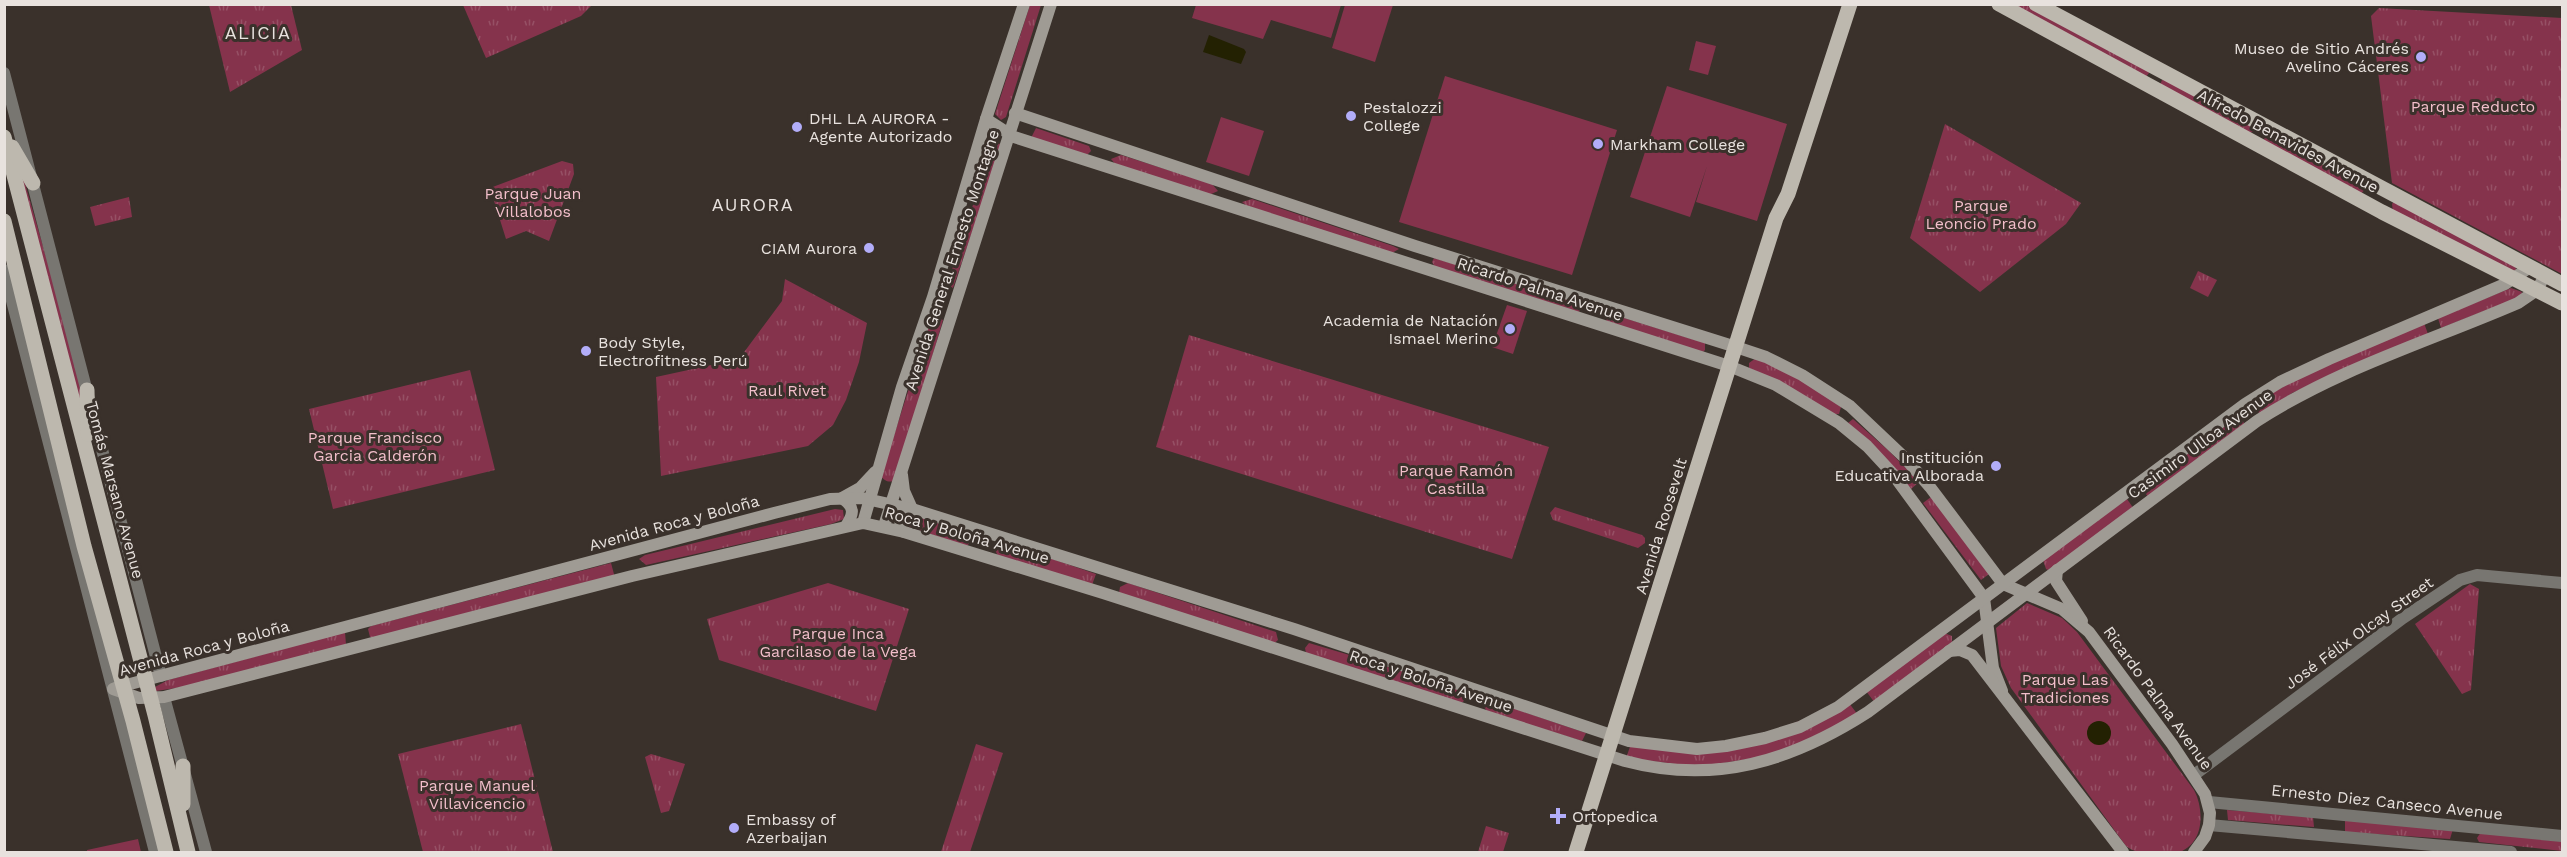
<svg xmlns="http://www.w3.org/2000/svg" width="2567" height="857" font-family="'Work Sans',sans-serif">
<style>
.grass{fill:url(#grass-tufts)}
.pitch{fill:#85334c}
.water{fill:#232102}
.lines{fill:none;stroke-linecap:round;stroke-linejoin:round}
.tertiary{stroke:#787671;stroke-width:12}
.secondary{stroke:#9f9b94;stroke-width:12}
.primary{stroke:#bdb8ae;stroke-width:15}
.poi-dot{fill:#b2adf9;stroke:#3a312b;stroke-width:2}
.labels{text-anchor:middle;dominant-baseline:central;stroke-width:6;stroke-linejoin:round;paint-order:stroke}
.poi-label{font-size:16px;fill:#e8e2de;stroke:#3a312b;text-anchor:start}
.park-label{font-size:16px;fill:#f3bfcb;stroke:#3a312b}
.street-label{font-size:16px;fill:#e8e2de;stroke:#3a312b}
.neighbourhood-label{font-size:18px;letter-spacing:1.5px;fill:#e8e2de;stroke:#3a312b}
</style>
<defs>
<pattern id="grass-tufts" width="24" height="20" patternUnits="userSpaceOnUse" patternTransform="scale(1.5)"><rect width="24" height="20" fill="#85334c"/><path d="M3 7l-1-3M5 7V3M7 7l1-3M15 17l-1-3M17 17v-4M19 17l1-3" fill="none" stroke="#965065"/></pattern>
</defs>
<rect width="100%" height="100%" fill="#3a312b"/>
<!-- grass -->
<g class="grass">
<polygon points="209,5 291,5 302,50 230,92"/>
<polygon points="463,5 592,5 581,16 486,58"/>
<polygon points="1030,5 1041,5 1006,117 1001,120 995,114"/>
<polygon points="2006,5 2026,5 2148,70 2149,73 2146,77"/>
<polygon points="2379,8 2562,18 2562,274 2392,183 2371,16"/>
<polygon points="2162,80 2169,81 2251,125 2255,130 2253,132 2246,133 2160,85"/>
<polygon points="1945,124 2081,203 2066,224 1980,292 1910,238"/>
<polygon points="1036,128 1089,146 1091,151 1086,156 1031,138"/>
<polygon points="2271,134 2367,187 2360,195 2264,141 2265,136"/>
<polygon points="993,143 1002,144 953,288 947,285"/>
<polygon points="1121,155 1212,184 1218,191 1209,195 1116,165 1111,159"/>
<polygon points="562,161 573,164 574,174 549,241 526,231 506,239 490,188"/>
<polygon points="20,166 84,389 84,426 17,167"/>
<polygon points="129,197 132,217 95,226 90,207"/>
<polygon points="1252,199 1393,246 1399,249 1390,254 1250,209 1242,202"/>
<polygon points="2395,200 2515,263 2516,270 2509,272 2393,212 2392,204"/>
<polygon points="1434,258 1580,303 1580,311 1577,313 1435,267 1432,262"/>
<polygon points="2198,271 2217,280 2208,297 2190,288"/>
<polygon points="785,279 867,323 859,362 846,400 833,425 808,446 661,476 656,377 739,359 782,301"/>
<polygon points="2511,288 2522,292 2520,297 2441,328 2438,318"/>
<polygon points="1608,313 1705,343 1705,350 1703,352 1606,322"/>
<path d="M932 316 943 320 896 479C891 484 884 481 881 476Z"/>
<polygon points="2424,323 2428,334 2292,393 2265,413 2259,413 2255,407 2256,403 2301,376"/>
<polygon points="1189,335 1549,447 1512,559 1156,447"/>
<polygon points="1756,358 1808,383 1841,407 1839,414 1834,414 1790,388 1749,368 1749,363"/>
<polygon points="470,370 495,470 333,509 309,409"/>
<polygon points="2239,416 2246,426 2149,498 2141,488"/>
<polygon points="1853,419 1889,451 1919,482 1911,489 1848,423"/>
<polygon points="1931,497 1989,574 1981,580 1923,503"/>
<polygon points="2127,499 2134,509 2048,570 2046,569 2043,560"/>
<polygon points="1555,507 1642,535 1645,538 1645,543 1638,548 1553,520 1550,513"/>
<polygon points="835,509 843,510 844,519 831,524 646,565 639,559 645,555"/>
<polygon points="909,514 970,532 971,541 967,546 962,545 905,525"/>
<polygon points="1000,541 1096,574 1092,585 998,556 995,550 996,543"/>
<polygon points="611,563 615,578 378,638 370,637 368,629 371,626"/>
<polygon points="828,583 909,609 876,711 719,660 707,619"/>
<polygon points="1128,583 1276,632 1278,640 1272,645 1119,593 1120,587"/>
<polygon points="2470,584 2479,589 2471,690 2462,694 2415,624"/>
<path d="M2027 603 2062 618 2077 632 2194 790C2204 809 2205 842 2180 852 2174 854 2164 852 2157 852 2144 852 2136 854 2126 846L2011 688 2001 666 1996 628Z"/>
<polygon points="345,632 346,645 197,685 156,691 155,687 168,680"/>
<polygon points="1944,633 1952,636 1952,645 1875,703 1866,691"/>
<polygon points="1309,643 1464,689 1466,696 1463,702 1458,702 1306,653 1305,648"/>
<polygon points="1486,699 1586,733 1582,741 1487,712 1484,706"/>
<polygon points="1849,703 1858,715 1779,754 1699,767 1626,758 1631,744 1714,752"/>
<polygon points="521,724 553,852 423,852 398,754"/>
<polygon points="976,744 1003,753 970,852 941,852"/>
<polygon points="651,754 685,764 669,811 661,813 645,757"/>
<polygon points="2227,810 2313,817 2314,827 2228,820"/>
<polygon points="2345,819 2453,829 2450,839 2345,832"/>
<polygon points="1486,826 1509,833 1503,852 1478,852"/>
<polygon points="2481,832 2562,840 2562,851 2479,842 2477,838"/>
</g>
<!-- pitch -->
<g class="pitch">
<polygon points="1196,5 1196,4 1341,5 1331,38 1271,20 1263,39 1192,18"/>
<polygon points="1345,5 1393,5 1375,62 1332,48"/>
<polygon points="1696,41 1716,46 1708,75 1689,70"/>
<polygon points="1445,76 1617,130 1572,275 1399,222"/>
<polygon points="1667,86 1787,124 1757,221 1696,202 1707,166 1690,217 1630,197"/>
<polygon points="1221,117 1264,131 1249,176 1206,162"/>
<polygon points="1507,305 1527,311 1513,354 1492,347"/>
<polygon points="138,839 141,852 87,852 87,850"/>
</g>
<!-- water -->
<g class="water">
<polygon points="1209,35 1244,49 1246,52 1241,64 1203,52"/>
<circle cx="2099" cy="733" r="12"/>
</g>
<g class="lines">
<!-- tertiary -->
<g class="tertiary">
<polyline points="4,73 161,676"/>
<polyline points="4,270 155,852"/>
<polyline points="164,697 206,852"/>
<polyline points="2194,775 2403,618 2460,580 2477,575 2562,583"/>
<polyline points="2209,802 2562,836"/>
<polyline points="2209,825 2511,852"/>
</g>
<!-- secondary -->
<g class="secondary">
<polyline points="1015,113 1415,246 1736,347 1766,357 1802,375 1850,406 1905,458 1930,487 2003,584 2062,609 2089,632 2172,744 2205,794 2210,813 2209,825 2205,837 2194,852"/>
<polyline points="986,119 1014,137 1729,366 1776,385 1839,423 1867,446 1892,473 1984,598 1993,668 2002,691"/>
<path d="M902 475 904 491 912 509C900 513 897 521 904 532"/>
<polyline points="863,523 902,387 933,297 986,119 1024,4"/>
<path d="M846 526C854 514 855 507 842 498L860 488 875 472"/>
<polyline points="884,526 1051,4"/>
<polyline points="2057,570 2056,581 2082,621"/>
<polyline points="1949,651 1960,650 1972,655 2123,852"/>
<polyline points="115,688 774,513 830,499 862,498 912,509 1294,629 1629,741 1697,749 1726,746 1765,738 1800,727 1838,707 2245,404 2280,382 2329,359 2505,284 2530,267"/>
<path d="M113 689 139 698 164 697 632 576 863 523 904 532 1103 593 1625 761C1715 785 1792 761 1868 712L2257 421C2337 369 2430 341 2518 303L2537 290 2545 275"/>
</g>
<!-- primary -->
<g class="primary">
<polyline points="1999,4 2382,212 2562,303"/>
<polyline points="2036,4 2562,284"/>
<polyline points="4,137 155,715 188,852"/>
<polyline points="12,147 33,183"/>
<polyline points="4,221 84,546 133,721 166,852"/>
<polyline points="87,390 88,434"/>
<polyline points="183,766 183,804"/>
<polyline points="1576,852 1776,218 1788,194 1850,4"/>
</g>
</g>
<!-- markers -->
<g class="poi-dot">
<circle cx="2421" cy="57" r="6"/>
<circle cx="1351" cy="116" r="6"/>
<circle cx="797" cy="127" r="6"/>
<circle cx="1598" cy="144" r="6"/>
<circle cx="869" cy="248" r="6"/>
<circle cx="1510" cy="329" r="6"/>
<circle cx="586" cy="351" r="6"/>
<circle cx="1996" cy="466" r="6"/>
<path d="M1555 807h6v6h6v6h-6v6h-6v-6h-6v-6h6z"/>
<circle cx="734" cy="828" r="6"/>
</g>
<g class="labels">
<!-- poi labels -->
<g class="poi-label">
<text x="2409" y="48" text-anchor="end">Museo de Sitio Andrés<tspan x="2409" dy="18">Avelino Cáceres</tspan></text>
<text x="1363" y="107">Pestalozzi<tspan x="1363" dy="18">College</tspan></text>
<text x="809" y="118">DHL LA AURORA -<tspan x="809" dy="18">Agente Autorizado</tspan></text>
<text x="1610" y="144">Markham College</text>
<text x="857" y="248" text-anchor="end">CIAM Aurora</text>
<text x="1498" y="320" text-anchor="end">Academia de Natación<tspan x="1498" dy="18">Ismael Merino</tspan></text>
<text x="598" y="342">Body Style,<tspan x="598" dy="18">Electrofitness Perú</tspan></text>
<text x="1984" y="457" text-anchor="end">Institución<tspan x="1984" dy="18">Educativa Alborada</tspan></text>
<text x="1572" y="816">Ortopedica</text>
<text x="746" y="819">Embassy of<tspan x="746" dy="18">Azerbaijan</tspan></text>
</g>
<!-- park labels -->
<g class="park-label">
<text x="2473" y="106">Parque Reducto</text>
<text x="533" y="193">Parque Juan<tspan x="533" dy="18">Villalobos</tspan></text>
<text x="1981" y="205">Parque<tspan x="1981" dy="18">Leoncio Prado</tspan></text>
<text x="787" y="390">Raul Rivet</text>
<text x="375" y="437">Parque Francisco<tspan x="375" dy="18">Garcia Calderón</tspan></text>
<text x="1456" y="470">Parque Ramón<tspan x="1456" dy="18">Castilla</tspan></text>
<text x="838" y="633">Parque Inca<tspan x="838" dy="18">Garcilaso de la Vega</tspan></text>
<text x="2065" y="679">Parque Las<tspan x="2065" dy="18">Tradiciones</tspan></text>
<text x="477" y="785">Parque Manuel<tspan x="477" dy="18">Villavicencio</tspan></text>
</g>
<!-- street labels -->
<g class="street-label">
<text transform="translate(2288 141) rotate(28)">Alfredo Benavides Avenue</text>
<text transform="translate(952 260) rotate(-72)">Avenida General Ernesto Montagne</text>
<text transform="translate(1540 289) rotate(18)">Ricardo Palma Avenue</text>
<text transform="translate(2200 444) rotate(-36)">Casimiro Ulloa Avenue</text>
<text transform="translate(115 490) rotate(75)">Tomás Marsano Avenue</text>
<text transform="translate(674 523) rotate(-15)">Avenida Roca y Boloña</text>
<text transform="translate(1661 526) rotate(-73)">Avenida Roosevelt</text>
<text transform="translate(967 535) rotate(16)">Roca y Boloña Avenue</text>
<text transform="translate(2359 633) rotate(-36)">José Félix Olcay Street</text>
<text transform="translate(204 648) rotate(-15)">Avenida Roca y Boloña</text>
<text transform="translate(1431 681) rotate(18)">Roca y Boloña Avenue</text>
<text transform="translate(2158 698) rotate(54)">Ricardo Palma Avenue</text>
<text transform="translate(2387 802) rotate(6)">Ernesto Diez Canseco Avenue</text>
</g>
<!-- neighbourhood labels -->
<g class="neighbourhood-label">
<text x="258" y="32">ALICIA</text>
<text x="753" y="204">AURORA</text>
</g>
</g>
<!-- border -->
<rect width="2567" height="857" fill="none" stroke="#e8e2de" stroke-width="12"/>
</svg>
